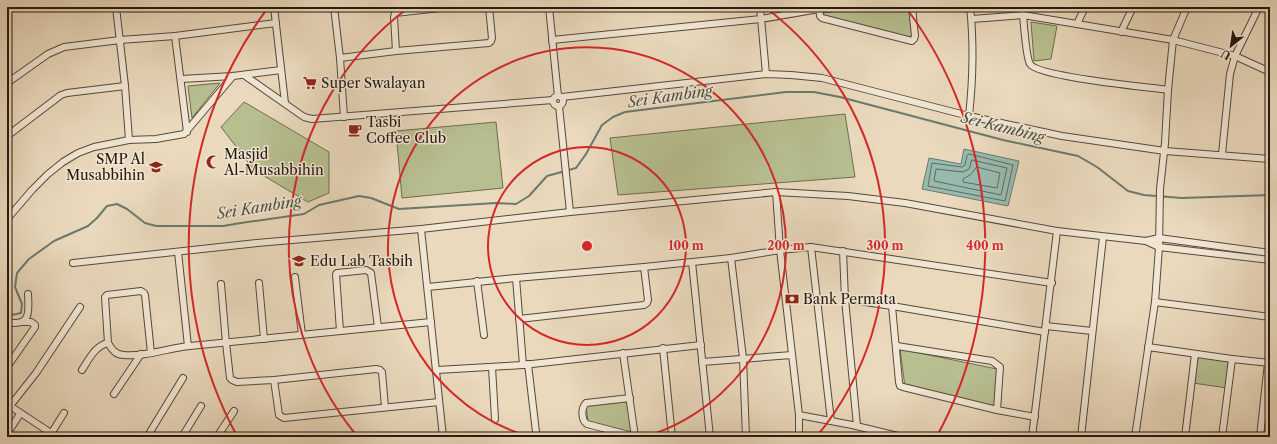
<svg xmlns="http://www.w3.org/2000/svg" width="1277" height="444" font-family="'Libre Caslon Text',serif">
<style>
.green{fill:#b7bf90;stroke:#6e6c4e}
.water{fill:#98baae;stroke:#6a7a6e}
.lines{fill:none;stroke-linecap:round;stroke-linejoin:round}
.shore{stroke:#5e6a5e;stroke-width:1}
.stream{stroke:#6a7a6e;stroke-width:2}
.minor-casing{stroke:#564939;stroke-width:8}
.minor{stroke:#f1e6d4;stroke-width:6}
.ring{fill:none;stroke:#d62828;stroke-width:2}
.labels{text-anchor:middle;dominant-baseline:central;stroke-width:3;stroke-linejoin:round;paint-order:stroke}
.poi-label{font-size:14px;fill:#25190d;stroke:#f1e6d4;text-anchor:start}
.water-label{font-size:15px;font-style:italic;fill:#4d5145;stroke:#f1e6d4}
.centre{fill:#d62828;stroke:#f1e6d4;stroke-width:2}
.ring-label{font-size:12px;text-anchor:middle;font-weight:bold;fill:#d62828;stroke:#f1e6d4;stroke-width:3;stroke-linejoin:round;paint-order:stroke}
</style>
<rect width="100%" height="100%" fill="#ead9bd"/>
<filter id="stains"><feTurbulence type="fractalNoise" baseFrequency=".005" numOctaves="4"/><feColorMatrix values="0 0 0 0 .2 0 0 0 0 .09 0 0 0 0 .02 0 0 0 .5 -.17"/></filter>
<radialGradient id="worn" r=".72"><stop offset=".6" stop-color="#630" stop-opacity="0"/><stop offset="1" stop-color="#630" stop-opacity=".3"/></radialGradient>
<!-- green -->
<g class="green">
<polygon points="874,7 910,7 913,40 820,16 820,9"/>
<polygon points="1031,22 1057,26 1051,59 1034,61"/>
<polygon points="220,83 192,118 188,86"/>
<polygon points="244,102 329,152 329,193 308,202 254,170 221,127"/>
<polygon points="845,114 855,177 618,195 610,138"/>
<polygon points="496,122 503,188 402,198 396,131"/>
<polygon points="900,349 997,369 995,408 905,387"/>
<polygon points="1197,357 1229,360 1227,388 1193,383"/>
<polygon points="629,398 635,436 588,423 586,404"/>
</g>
<!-- water -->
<polygon class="water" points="964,149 1019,161 1008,206 922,189 929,158 961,164"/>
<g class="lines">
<!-- shore -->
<g class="shore">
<polygon points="969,154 1013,165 1005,201 928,186 932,163 962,167 965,165 967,156"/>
<polygon points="972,160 1007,168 1001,195 934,181 936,169 963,172 969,169"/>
<polygon points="977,167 1000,173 997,188 963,182 963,179 970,175"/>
</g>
<!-- stream -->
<polyline class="stream" points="7,316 21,313 22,304 15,287 17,273 29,259 54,241 88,226 97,218 107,206 117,204 127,209 145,223 156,226 223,226 241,223 304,214 319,205 359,196 371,198 399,209 496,203 516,204 529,196 547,176 576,168 586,154 602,125 613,117 625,112 786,92 814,92 840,97 1003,140 1078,156 1097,167 1128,191 1144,195 1182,198 1270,195"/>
<!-- minor casing -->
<g class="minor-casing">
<g id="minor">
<polyline points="116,7 125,86 129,140"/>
<polyline points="274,7 285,103"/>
<polyline points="334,7 340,58 344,117"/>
<polyline points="549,7 558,96"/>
<polyline points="760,7 766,74"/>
<polyline points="819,7 820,16 822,18 912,41 914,39 915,36 912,7"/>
<path d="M1023 15C1024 25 1026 57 1030 64 1038 77 1148 87 1168 90"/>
<polyline points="972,19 1023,15 1173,40 1235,56 1270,72"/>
<polyline points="1077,24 1085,7"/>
<polyline points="1121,32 1133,7"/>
<polyline points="175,36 187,132"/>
<polyline points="552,40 761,19 819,9 857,7"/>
<polyline points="396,51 394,17 395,13 449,7"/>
<polyline points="340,58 396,51 489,43 491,41 492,38 489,7"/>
<polyline points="244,75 304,117 312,119 553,100"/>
<polyline points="181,79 233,76 281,70"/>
<polyline points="7,83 48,54 64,47 120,40 175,36 276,23"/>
<circle cx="558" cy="101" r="5"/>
<polyline points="562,97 766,74 791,75 822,78 969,116 1062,136 1165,151 1270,159"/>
<polyline points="559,106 570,212"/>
<path d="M969 116C973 79 974 43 970 7"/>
<polyline points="7,136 61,95 67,93 125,86"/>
<polyline points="1222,154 1230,74 1235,56 1259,7"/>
<polyline points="776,192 780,250 799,415 799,437"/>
<polyline points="7,219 32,190 48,174 63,162 78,153 94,147 129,140 156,139 184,134 233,76"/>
<polyline points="421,229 443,437"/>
<polyline points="1146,241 1159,247 1270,260"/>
<polyline points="811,247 831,421"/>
<polyline points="843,251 845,299 857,426"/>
<polyline points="178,252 188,346"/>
<polyline points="731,258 743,358 746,437"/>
<polyline points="692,262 710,437"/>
<polyline points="73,263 257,243 421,229 570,212 776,192 848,196 905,203 1057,231 1146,241 1159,238 1270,253"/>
<polyline points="295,277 302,335"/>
<polyline points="516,278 523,365"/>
<polyline points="477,281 484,335"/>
<polyline points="259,283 264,339"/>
<polyline points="221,284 226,343 230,378 232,380 237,382 274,380 376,369 380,370 382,372 385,407"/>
<polyline points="428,287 516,278 644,267 731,258 780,250 811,247 1052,283"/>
<polyline points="845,299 892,306 1045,332"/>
<polyline points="1155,302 1270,317"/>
<polyline points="892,306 899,382 900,386 903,387 997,410 1035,417"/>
<polyline points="519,319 644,305 647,303 648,300 644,267"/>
<path d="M7 322C31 327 29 312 28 294"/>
<polyline points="1046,326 1092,331"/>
<polyline points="340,331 336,274 337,273 366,270 371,273 378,327"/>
<polyline points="108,343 105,297 107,295 141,291 144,293 145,295 151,353"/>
<polyline points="897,346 992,361 1000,367 997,410"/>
<polyline points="1148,347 1232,359 1270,363"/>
<polyline points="663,348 672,437"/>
<polyline points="623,353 635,437"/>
<polyline points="702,362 792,355"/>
<polyline points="528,364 536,432"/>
<polyline points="7,367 35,327 35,325 31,322 23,322"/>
<polyline points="492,367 495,419"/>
<path d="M82 370C89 359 95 346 108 343 112 350 116 355 124 355 146 357 168 348 190 346 270 338 351 330 431 322"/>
<polyline points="437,370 523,365 701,345"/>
<polyline points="274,380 279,415 284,418 439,402"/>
<polyline points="114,394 141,354"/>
<path d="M630 398 586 403C581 408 581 420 587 424L637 437"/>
<polyline points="7,404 57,437"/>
<polyline points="10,406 36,373 80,307"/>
<polyline points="799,415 852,425 902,437"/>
<polyline points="7,434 20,414"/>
<polyline points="49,437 64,413"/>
<polyline points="147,437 183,378"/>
<polyline points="182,437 201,406"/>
<polyline points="217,437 234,411"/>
<polyline points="1032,437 1057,231"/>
<polyline points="1081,437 1103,237"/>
<polyline points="1135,437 1155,302 1159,247 1160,189 1165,143 1168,90 1173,40 1187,7"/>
<polyline points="1185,437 1195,354"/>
<polyline points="1222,437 1232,359"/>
<polyline points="1260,437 1268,363"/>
</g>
</g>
<!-- minor -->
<use href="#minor" class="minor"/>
</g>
<!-- distance rings -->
<g class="ring">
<circle cx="587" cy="246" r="99"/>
<path d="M530 437A199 199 0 1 1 644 437"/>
<path d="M357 436A298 298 0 0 1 408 8M766 8A298 298 0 0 1 817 436"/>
<path d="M237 436A398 398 0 0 1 267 9M907 9A398 398 0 0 1 937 436"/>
</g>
<!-- icons -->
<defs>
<g id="supermarket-bare" transform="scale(1.08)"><path d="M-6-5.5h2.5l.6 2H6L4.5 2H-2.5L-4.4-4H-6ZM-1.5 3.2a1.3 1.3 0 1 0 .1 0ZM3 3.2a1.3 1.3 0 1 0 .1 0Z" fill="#8f2418" stroke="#f1e6d4" stroke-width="2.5" paint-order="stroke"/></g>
<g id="cafe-bare" transform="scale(1.08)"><path d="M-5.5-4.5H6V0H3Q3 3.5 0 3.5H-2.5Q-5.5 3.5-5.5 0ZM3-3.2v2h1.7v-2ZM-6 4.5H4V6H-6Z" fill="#8f2418" stroke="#f1e6d4" stroke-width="2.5" paint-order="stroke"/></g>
<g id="mosque-bare" transform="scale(1.08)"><path d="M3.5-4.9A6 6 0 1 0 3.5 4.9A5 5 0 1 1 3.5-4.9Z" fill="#8f2418" stroke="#f1e6d4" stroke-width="2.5" paint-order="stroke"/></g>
<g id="school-bare" transform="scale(1.08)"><path d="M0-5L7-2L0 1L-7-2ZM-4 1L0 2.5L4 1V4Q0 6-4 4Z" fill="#8f2418" stroke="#f1e6d4" stroke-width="2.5" paint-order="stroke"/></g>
<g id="bank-bare" transform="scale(1.08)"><path d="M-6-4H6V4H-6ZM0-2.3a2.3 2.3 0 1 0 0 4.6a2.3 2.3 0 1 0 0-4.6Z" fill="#8f2418" stroke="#f1e6d4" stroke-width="2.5" paint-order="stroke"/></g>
</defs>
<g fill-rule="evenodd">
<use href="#supermarket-bare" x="310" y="83"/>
<use href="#cafe-bare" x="355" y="130"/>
<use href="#mosque-bare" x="213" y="162"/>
<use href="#school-bare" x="156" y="167"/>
<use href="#school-bare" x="299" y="261"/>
<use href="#bank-bare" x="792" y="299"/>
</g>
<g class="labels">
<!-- poi labels -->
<g class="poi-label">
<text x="321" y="83">Super Swalayan</text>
<text x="366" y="122">Tasbi<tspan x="366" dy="16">Coffee Club</tspan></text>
<text x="224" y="154">Masjid<tspan x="224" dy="16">Al-Musabbihin</tspan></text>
<text x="145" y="159" text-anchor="end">SMP Al<tspan x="145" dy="16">Musabbihin</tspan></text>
<text x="310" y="261">Edu Lab Tasbih</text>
<text x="803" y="299">Bank Permata</text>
</g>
<!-- water labels -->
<g class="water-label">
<text transform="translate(670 96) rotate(-8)">Sei Kambing</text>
<text transform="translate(1003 127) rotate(14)">Sei Kambing</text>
<text transform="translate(259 207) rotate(-9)">Sei Kambing</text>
</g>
</g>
<circle cx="587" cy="246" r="6" class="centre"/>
<g class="ring-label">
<text x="686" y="250">100 m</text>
<text x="786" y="250">200 m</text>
<text x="885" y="250">300 m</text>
<text x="985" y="250">400 m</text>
</g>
<!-- margin -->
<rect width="1277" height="444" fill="none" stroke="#ead9bd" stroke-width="24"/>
<rect x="8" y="8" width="1261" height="428" fill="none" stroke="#25190d" stroke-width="2"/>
<rect x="12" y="12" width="1253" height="420" fill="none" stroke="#25190d"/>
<!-- north arrow -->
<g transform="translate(1231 46) rotate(210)" stroke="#f1e6d4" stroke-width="3" paint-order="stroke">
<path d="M0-3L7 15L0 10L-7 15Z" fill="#25190d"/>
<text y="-6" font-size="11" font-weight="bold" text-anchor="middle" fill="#25190d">U</text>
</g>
<rect width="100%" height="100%" filter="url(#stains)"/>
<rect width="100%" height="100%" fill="url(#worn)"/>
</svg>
